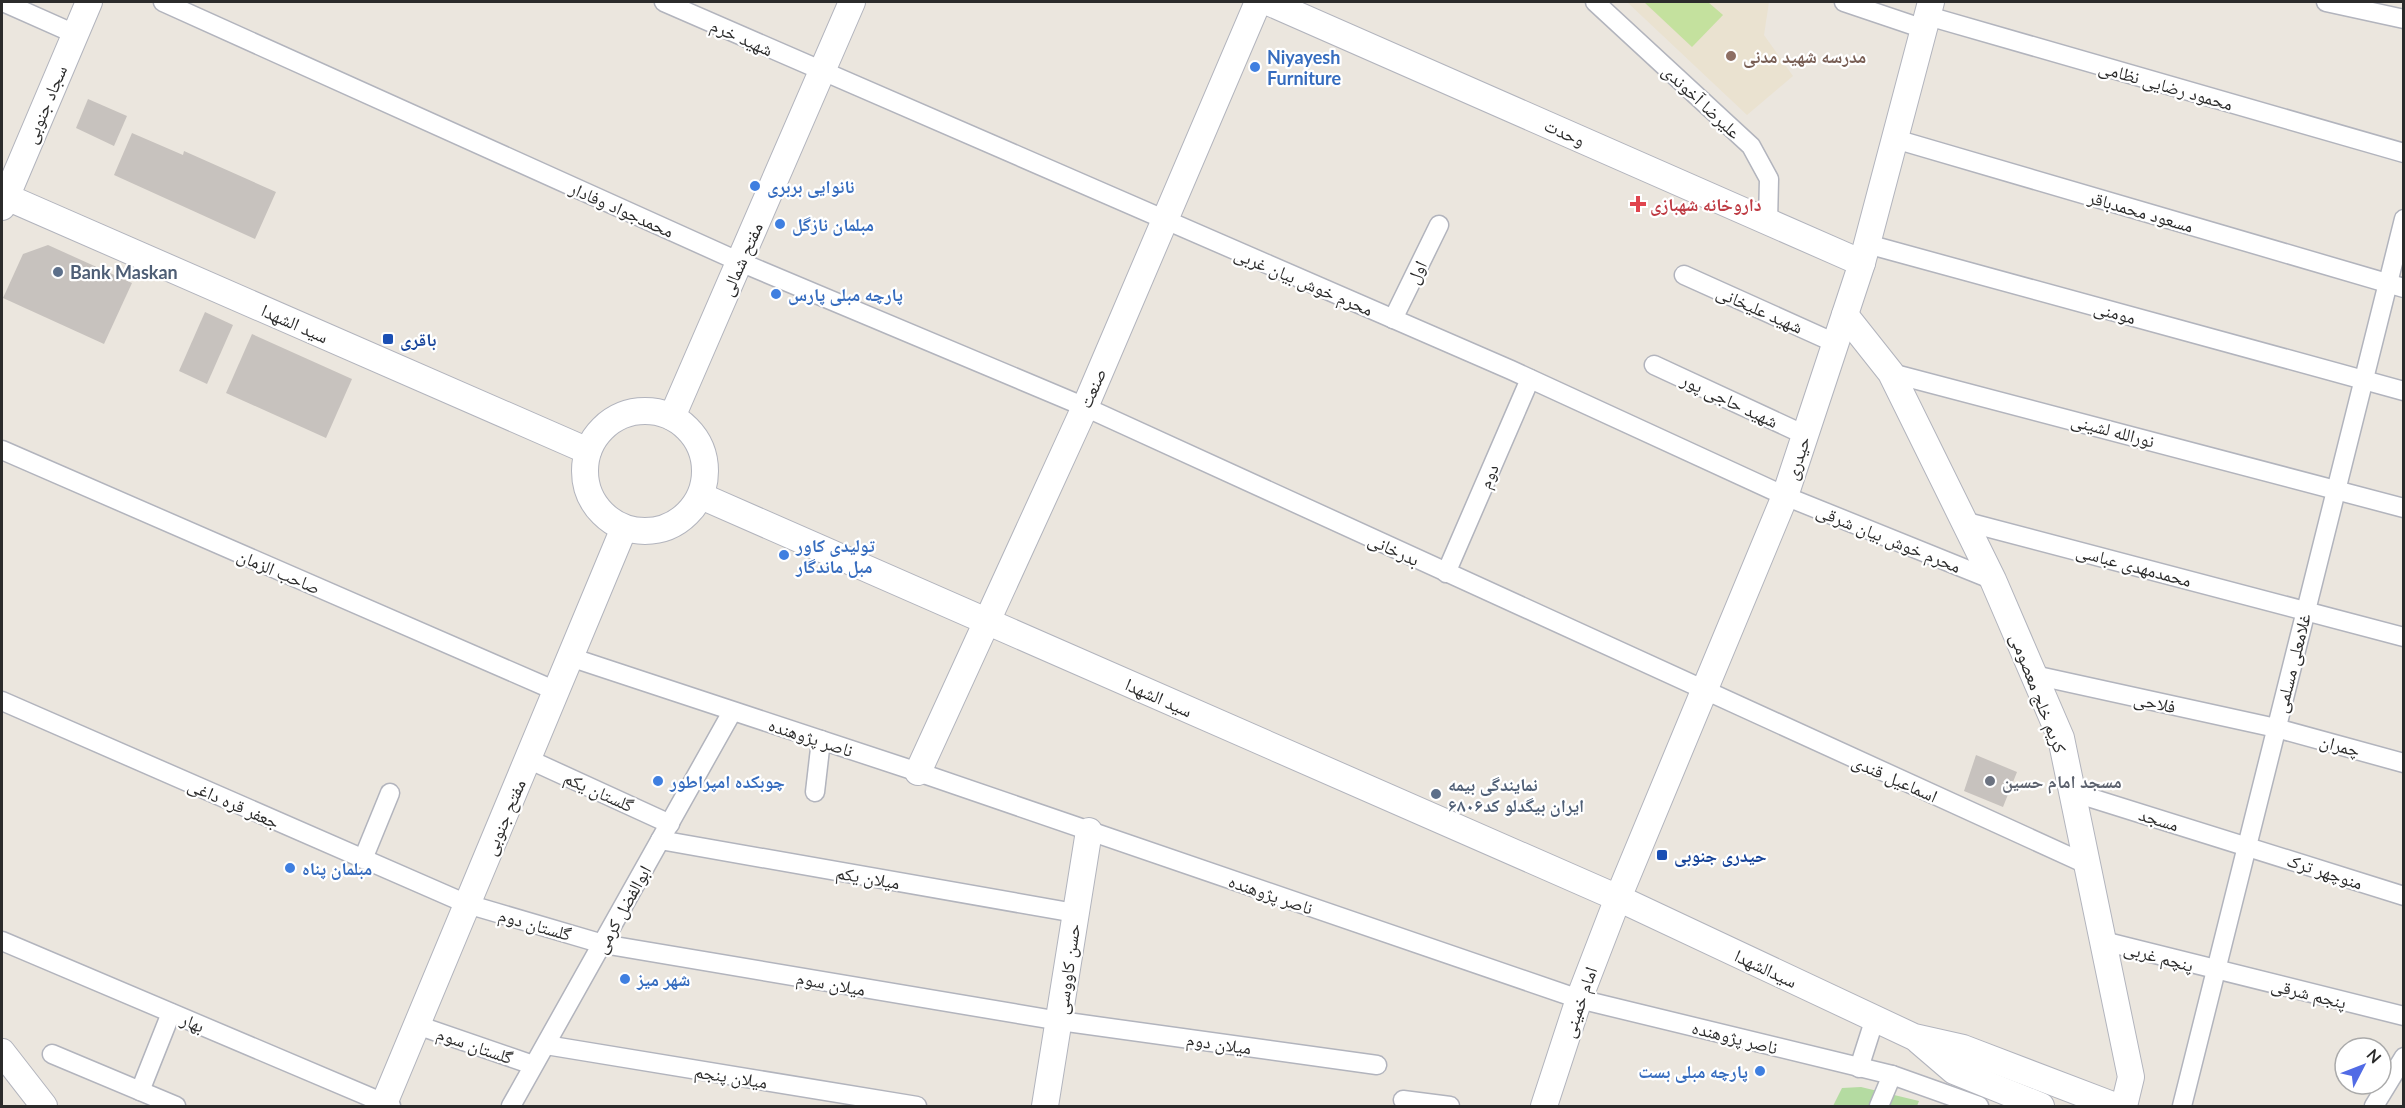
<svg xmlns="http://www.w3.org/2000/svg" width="2405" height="1108" font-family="Lato,'Noto Naskh Arabic',sans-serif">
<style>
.education{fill:#eae2d0}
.green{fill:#b4dba1}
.pitch{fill:#c4e19e}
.building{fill:#c7c2be}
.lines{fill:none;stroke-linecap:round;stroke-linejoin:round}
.street-casing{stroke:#b2b4bd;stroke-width:21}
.secondary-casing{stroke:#b2b4bd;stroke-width:28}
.street{stroke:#fff;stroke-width:18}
.secondary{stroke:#fff;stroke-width:26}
.education-dot{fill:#8d6e63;stroke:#fff;stroke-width:2}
.shop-dot{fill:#3f7fe0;stroke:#fff;stroke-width:2}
.health-dot{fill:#e0444e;stroke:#fff;stroke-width:2}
.service-dot{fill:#5c6f8a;stroke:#fff;stroke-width:2}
.transit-dot{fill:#1a4fb4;stroke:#fff;stroke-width:2}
.worship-dot{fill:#6b7280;stroke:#fff;stroke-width:2}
.labels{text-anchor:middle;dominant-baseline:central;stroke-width:4.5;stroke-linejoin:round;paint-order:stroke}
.street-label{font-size:18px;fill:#2b2b2b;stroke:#fff}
.education-label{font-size:18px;font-weight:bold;fill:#785e54;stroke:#fff;text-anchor:start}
.shop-label{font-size:18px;font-weight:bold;fill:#366cbe;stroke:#fff;text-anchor:start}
.health-label{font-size:18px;font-weight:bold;fill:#be3a42;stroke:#fff;text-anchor:start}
.service-label{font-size:18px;font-weight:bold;fill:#4e5e75;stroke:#fff;text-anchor:start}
.transit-label{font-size:18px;font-weight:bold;fill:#164399;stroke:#fff;text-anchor:start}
.worship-label{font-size:18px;font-weight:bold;fill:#5b616d;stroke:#fff;text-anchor:start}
</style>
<rect width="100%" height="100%" fill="#ebe6de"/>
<!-- education -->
<polygon class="education" points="1627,2 1769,2 1764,35 1793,76 1747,115"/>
<!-- green -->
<polygon class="green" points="1861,1087 1919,1101 1917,1106 1833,1106 1842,1088"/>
<!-- pitch -->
<polygon class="pitch" points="1644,2 1708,2 1723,15 1692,47"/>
<!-- building -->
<g class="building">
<polygon points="88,99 127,116 114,146 76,128"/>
<polygon points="132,133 183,155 184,151 276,192 255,239 114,175"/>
<polygon points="48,245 132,283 104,344 3,298 23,254"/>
<polygon points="205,312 233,325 207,384 179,371"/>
<polygon points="252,334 352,379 326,438 226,393"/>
<polygon points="1976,755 2017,772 2003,807 1964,791"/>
</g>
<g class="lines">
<!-- street casing -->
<g class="street-casing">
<g id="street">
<polyline points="3,2 75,34"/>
<polyline points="163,2 740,262 1085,407 2086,864"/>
<polyline points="664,2 1511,370 1785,496 1993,580"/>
<polyline points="1595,2 1751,146 1769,179 1768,222"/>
<polyline points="1844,2 1924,29"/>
<polyline points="2326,2 2404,19"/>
<polyline points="1928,16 2404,153"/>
<polyline points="1895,139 2404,288"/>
<polyline points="1867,244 2404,391"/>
<polyline points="1684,275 1835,343"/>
<polyline points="1393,319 1439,225"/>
<polyline points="1654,365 1805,435"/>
<polyline points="1891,373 2404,508"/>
<polyline points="2,450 556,691"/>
<polyline points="1963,521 2404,637"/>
<polyline points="1446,573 1530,379"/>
<polyline points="570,657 918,772 1579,999 1892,1075 1979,1106"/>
<polyline points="2034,675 2276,728 2404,763"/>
<polyline points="2,701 467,904 603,944 1060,1021 1377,1065"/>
<polyline points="528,759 670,824"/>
<polyline points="815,792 821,740"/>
<polyline points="2072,792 2404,896"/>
<polyline points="660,840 1075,913"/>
<polyline points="363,859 390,793"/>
<polyline points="2,941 391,1106"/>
<polyline points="2103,941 2404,1016"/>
<polyline points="417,1025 533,1065"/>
<polyline points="546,1045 917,1106"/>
<polyline points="52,1054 176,1106"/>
<polyline points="1859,1068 1875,1018"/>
<polyline points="140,1091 171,1013"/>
<polyline points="1403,1100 1450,1106"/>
<polyline points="511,1106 732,712"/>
<polyline points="1879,1106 1892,1075"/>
<polyline points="2182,1106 2404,219"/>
<polyline points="2374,1106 2404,1057"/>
</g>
</g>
<!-- secondary casing -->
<g class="secondary-casing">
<g id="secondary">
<polyline points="1268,2 1862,263"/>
<polyline points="2,195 588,451"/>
<polyline points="2,207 89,2"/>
<polyline points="1845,315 1891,373 1993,580 2061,738 2131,1077 2124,1106"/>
<circle cx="645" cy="471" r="60"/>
<polyline points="672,417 852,2"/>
<polyline points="701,496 1618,898 1914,1037 1963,1048 2115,1106"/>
<polyline points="918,772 1085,407 1258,2"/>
<polyline points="1919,1041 1954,1071 2041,1106"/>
<polyline points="2,1052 44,1106"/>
<polyline points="383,1106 624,528"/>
<polyline points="1045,1106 1089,831"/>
<polyline points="1544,1106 1579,999 1618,898 1785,496 1862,263 1931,2"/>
</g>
</g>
<!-- street -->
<use href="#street" class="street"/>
<!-- secondary -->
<use href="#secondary" class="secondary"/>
</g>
<!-- markers -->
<circle class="education-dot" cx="1731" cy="56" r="6"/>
<g class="shop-dot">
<circle cx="1255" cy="67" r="6"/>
<circle cx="755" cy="186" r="6"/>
<circle cx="780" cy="224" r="6"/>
<circle cx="776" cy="294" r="6"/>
<circle cx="784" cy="555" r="6"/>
<circle cx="658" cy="781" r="6"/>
<circle cx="290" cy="868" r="6"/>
<circle cx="625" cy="979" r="6"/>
<circle cx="1760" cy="1071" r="6"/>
</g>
<path class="health-dot" d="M1635 195h6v6h6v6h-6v6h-6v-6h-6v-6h6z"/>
<g class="service-dot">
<circle cx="58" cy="272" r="6"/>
<circle cx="1436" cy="794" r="6"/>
</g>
<g class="transit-dot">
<rect x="382" y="333" width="12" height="12" rx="3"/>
<rect x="1656" y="849" width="12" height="12" rx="3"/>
</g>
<circle class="worship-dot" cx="1990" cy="781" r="6"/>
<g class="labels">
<!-- street labels -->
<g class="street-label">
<text transform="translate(742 37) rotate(24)">شهید خرم</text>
<text transform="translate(2166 85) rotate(16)">محمود رضایی نظامی</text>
<text transform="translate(1702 101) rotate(43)">علیرضا آخوندی</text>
<text transform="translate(45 104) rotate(-67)">سجاد جنوبی</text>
<text transform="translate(1565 132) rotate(24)">وحدت</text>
<text transform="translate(622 209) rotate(24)">محمدجواد وفادار</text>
<text transform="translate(2141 211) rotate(16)">مسعود محمدباقر</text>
<text transform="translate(741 259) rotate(-66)">مفتح شمالی</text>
<text transform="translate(1416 272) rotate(-64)">اول</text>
<text transform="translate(1304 281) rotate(23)">محرم خوش بیان غربی</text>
<text transform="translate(1760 309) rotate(24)">شهید علیخانی</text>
<text transform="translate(2115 312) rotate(15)">مومنی</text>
<text transform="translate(295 323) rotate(24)">سید الشهدا</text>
<text transform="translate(1092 388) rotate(-66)">صنعت</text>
<text transform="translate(1730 400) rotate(25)">شهید حاجی پور</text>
<text transform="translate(2113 430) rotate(15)">نورالله لشینی</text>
<text transform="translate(1797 458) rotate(-72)">حیدری</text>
<text transform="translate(1488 476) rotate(-67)">دوم</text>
<text transform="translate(1889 538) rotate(22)">محرم خوش بیان شرقی</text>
<text transform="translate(1394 549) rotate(25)">بدرخانی</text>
<text transform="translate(2134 565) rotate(15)">محمدمهدی عباسی</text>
<text transform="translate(279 571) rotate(23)">صاحب الزمان</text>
<text transform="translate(2292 663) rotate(-76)">غلامعلی مسلمی</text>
<text transform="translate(2039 693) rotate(69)">کریم خلج معصومی</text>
<text transform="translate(1159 697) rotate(24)">سید الشهدا</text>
<text transform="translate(2155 702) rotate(12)">فلاحی</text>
<text transform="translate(811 737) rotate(18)">ناصر پژوهنده</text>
<text transform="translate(2340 745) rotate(15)">چمران</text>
<text transform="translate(1895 778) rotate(24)">اسماعیل قندی</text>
<text transform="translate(599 791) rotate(24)">گلستان یکم</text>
<text transform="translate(234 803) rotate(24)">جعفر قره داغی</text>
<text transform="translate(504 817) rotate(-67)">مفتح جنوبی</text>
<text transform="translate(2159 819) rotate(17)">مسجد</text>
<text transform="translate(2325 871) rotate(18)">منوچهر ترک</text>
<text transform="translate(868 877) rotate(10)">میلان یکم</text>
<text transform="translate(1271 894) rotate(19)">ناصر پژوهنده</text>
<text transform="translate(622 909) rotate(-61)">ابوالفضل کرمی</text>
<text transform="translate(535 924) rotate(16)">گلستان دوم</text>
<text transform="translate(2159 956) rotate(15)">پنچم غربی</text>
<text transform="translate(1766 968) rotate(25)">سیدالشهدا</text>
<text transform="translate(1067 969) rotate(-82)">حسن کاووسی</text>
<text transform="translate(831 983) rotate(10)">میلان سوم</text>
<text transform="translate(2309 993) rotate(14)">پنجم شرقی</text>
<text transform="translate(1579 1002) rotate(-71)">امام خمینی</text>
<text transform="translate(193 1022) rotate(23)">بهار</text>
<text transform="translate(1735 1037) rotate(14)">ناصر پژوهنده</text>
<text transform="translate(1219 1043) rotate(8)">میلان دوم</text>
<text transform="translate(475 1045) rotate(19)">گلستان سوم</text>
<text transform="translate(731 1076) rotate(9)">میلان پنجم</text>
</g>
<!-- education labels -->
<g class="education-label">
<text x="1743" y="56">مدرسه شهید مدنی</text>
</g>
<!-- shop labels -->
<g class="shop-label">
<text x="1267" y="57">Niyayesh<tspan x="1267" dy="21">Furniture</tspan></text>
<text x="767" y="186">نانوایی بربری</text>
<text x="792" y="224">مبلمان نازگل</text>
<text x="788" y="294">پارچه مبلی پارس</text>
<text x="796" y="545">تولیدی کاور<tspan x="796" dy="21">مبل ماندگار</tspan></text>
<text x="670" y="781">چوبکده امپراطور</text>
<text x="302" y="868">مبلمان پناه</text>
<text x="637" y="979">شهر میز</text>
<text x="1748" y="1071" text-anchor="end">پارچه مبلی بست</text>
</g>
<!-- health labels -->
<g class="health-label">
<text x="1650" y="204">داروخانه شهبازی</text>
</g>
<!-- service labels -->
<g class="service-label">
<text x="70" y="272">Bank Maskan</text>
<text x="1448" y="784">نمایندگی بیمه<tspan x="1448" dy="21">ایران بیگدلو کد۶۸۰۶</tspan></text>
</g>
<!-- transit labels -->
<g class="transit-label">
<text x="400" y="339">باقری</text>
<text x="1674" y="855">حیدری جنوبی</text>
</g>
<!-- worship labels -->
<g class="worship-label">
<text x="2002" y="781">مسجد امام حسین</text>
</g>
</g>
<!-- border -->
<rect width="2405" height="1108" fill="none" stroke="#2b2b2b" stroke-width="6"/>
<!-- north arrow -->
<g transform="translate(2363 1066) rotate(48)"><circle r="28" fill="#ffffff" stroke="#aaaaaa" stroke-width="1.5"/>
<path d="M0-4.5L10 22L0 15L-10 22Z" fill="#516be5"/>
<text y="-9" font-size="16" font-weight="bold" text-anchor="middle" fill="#2b2b2b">N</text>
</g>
</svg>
